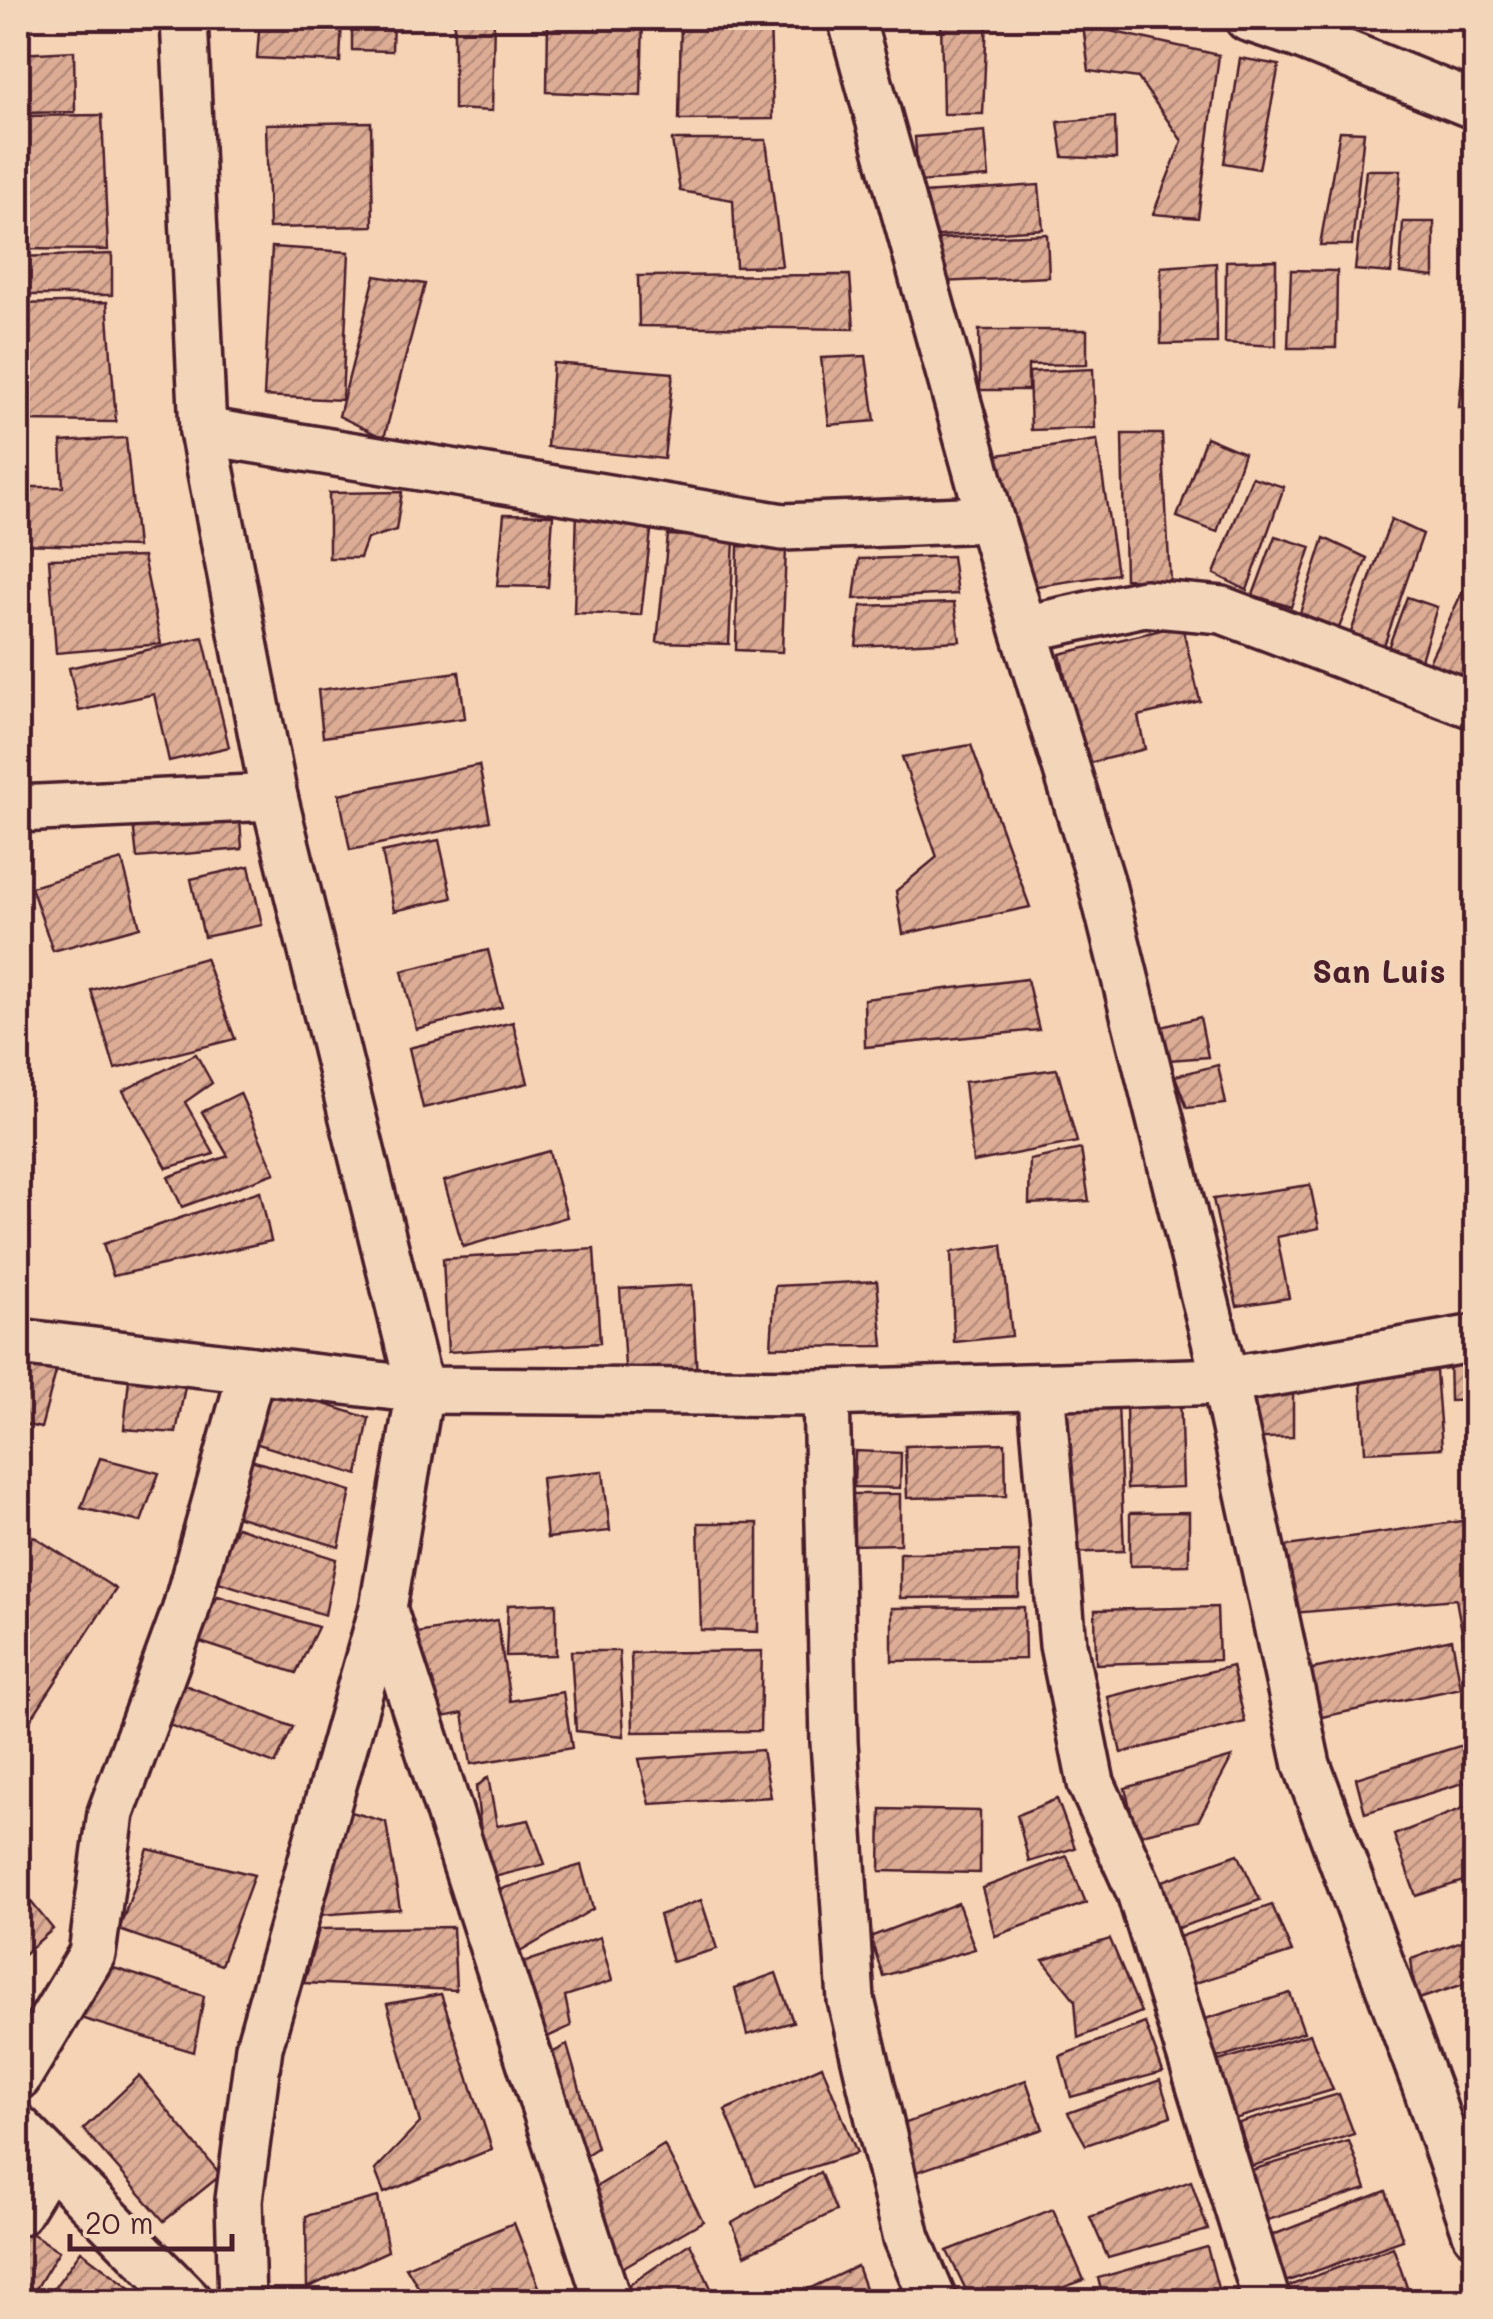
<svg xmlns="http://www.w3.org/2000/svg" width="1493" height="2319" font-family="Mali,sans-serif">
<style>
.building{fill:url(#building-hatch);stroke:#4a1f2b;stroke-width:2.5}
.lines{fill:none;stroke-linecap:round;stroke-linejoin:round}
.minor-casing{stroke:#4a1f2b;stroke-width:52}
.minor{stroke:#f3d6b9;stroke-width:45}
.labels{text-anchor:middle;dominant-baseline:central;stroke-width:10;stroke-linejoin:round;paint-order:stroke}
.neighbourhood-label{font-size:32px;font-weight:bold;fill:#4a1f2b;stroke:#f3d6b9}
</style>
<defs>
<pattern id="building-hatch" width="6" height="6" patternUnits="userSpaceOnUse" patternTransform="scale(2.5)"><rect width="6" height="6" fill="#ddac95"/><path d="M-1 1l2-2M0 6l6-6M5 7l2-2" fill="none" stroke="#b58b7a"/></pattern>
</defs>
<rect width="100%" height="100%" fill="#f6d3b5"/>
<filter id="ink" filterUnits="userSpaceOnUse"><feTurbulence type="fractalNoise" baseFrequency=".01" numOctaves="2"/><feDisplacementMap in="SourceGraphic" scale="20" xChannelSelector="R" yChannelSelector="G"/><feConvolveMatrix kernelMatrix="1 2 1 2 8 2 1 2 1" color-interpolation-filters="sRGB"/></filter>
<g filter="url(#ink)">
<!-- building -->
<g class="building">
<polygon points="260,18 342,18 340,62 257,58"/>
<polygon points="352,18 393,18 392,51 352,50"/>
<polygon points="454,18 494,18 492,111 454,109"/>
<polygon points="548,18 643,18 641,96 547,92"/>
<polygon points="681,18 770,18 773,119 679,120"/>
<polygon points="941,18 987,18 983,114 943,114"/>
<polygon points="1083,25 1219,55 1198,218 1153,214 1182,141 1138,78 1089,71"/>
<polygon points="74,51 75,112 18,113 18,54"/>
<polygon points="1240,58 1279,65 1259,169 1224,163"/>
<polygon points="102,115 108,250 18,249 18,116"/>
<polygon points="1115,117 1116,159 1063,157 1058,122"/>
<polygon points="371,122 373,226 269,228 266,124"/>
<polygon points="985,131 989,177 918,182 915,137"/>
<polygon points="1340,131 1364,132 1352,245 1320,245"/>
<polygon points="672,140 766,140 782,266 736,267 733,200 680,191"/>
<polygon points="1366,170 1401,170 1391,273 1355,270"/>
<polygon points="1039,185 1043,229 926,237 923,193"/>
<polygon points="1403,222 1434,222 1434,277 1400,273"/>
<polygon points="1047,234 1049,277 939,282 937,239"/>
<polygon points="1475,236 1476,236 1476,408 1459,407"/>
<polygon points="272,247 349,252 342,400 264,396"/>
<polygon points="112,254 112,295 18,295 18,257"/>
<polygon points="1276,260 1276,346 1225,343 1226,261"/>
<polygon points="1216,263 1217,343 1161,344 1161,267"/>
<polygon points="1291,270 1337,271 1336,348 1288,348"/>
<polygon points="850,275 854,329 639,326 638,276"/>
<polygon points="375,276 425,284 384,438 339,416"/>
<polygon points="107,302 116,422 18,421 18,304"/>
<polygon points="979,330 1087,330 1087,364 1028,365 1028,390 980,390"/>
<polygon points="866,356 875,421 829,425 821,358"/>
<polygon points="553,363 673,373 664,459 547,447"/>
<polygon points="1093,369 1095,428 1031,430 1029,372"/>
<polygon points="1122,434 1162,434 1170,581 1125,579"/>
<polygon points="1206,437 1244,453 1217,532 1177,517"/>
<polygon points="126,438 137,547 18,544 18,487 63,487 61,442"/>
<polygon points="1097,440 1117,574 1017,589 997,455"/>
<polygon points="1252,477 1284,487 1247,590 1214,574"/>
<polygon points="402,492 396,530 367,539 360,558 329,558 329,493"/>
<polygon points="577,509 653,515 641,615 574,613"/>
<polygon points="504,514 553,515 548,587 497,586"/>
<polygon points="1391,519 1423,534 1381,654 1349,638"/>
<polygon points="668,535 734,539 729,644 657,642"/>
<polygon points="1275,536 1311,547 1291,607 1253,595"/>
<polygon points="1324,538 1367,558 1339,628 1300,613"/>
<polygon points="738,546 786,548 782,652 736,650"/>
<polygon points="952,556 957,594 854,599 859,559"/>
<polygon points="143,557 161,644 56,653 49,559"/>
<polygon points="1476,563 1476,671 1471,679 1429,662"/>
<polygon points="1407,597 1437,607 1417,673 1385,656"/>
<polygon points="954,603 960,641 856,646 861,606"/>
<polygon points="1182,625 1200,701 1138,716 1145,749 1085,764 1060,654"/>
<polygon points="203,637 229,747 169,761 154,694 79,711 69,668"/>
<polygon points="459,672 465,718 323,737 318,690"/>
<polygon points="971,745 1030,907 903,934 896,891 937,857 902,757"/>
<polygon points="479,765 490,821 350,850 339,794"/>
<polygon points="239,803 242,849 137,858 132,813"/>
<polygon points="439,840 452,898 394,911 382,852"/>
<polygon points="122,860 140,927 53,951 31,887"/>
<polygon points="249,866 262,925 204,937 191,879"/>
<polygon points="488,950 502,1007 416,1029 402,971"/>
<polygon points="205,958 235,1039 115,1069 91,990"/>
<polygon points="1027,979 1039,1030 865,1047 864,999"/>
<polygon points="1200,1017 1208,1057 1169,1060 1158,1028"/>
<polygon points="513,1022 528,1083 423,1108 409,1048"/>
<polygon points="196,1054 212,1083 185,1102 214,1154 167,1168 123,1091"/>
<polygon points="1218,1065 1226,1104 1187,1108 1175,1076"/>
<polygon points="1057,1069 1077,1142 973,1162 964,1082"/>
<polygon points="240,1093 275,1173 182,1207 168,1177 228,1156 202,1112"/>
<polygon points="1081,1149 1089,1201 1029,1204 1030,1160"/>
<polygon points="549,1151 567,1217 463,1247 444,1181"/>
<polygon points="1310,1185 1319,1228 1277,1237 1289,1298 1237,1306 1213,1199"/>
<polygon points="260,1191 271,1241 113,1276 103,1244"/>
<polygon points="1002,1245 1012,1336 954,1342 951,1252"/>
<polygon points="594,1249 600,1343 448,1352 443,1259"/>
<polygon points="877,1281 883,1346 771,1347 775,1286"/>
<polygon points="692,1285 697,1378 626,1382 620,1289"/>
<polygon points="18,1349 61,1353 41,1428 18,1423"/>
<polygon points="1476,1351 1476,1400 1450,1401 1449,1352"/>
<polygon points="130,1368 187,1376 176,1433 124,1429"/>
<polygon points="1436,1371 1442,1448 1365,1452 1361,1379"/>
<polygon points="1293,1381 1293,1437 1240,1439 1237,1384"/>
<polygon points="270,1387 369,1418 358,1475 245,1440"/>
<polygon points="1180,1392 1183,1487 1127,1489 1126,1394"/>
<polygon points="1118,1403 1124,1551 1064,1553 1059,1405"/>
<polygon points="1005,1443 1006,1496 907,1498 905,1446"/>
<polygon points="855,1451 901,1453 900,1488 854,1487"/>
<polygon points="100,1458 159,1473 141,1522 81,1508"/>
<polygon points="251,1460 351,1491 339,1547 226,1513"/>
<polygon points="603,1471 610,1531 547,1538 541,1478"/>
<polygon points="849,1494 900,1494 900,1544 850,1545"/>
<polygon points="1189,1512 1189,1565 1130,1566 1130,1513"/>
<polygon points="1476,1519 1476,1680 1471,1681 1456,1599 1293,1613 1280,1547"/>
<polygon points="698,1523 758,1523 758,1632 701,1630"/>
<polygon points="237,1527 336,1559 325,1615 212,1580"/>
<polygon points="33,1536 116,1589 18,1739 18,1565"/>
<polygon points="1019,1552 1019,1597 900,1598 900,1553"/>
<polygon points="218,1596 318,1627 296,1673 194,1640"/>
<polygon points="556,1603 556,1655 506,1656 508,1605"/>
<polygon points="1024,1607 1025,1659 892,1661 892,1608"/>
<polygon points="1217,1607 1219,1660 1096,1664 1095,1610"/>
<polygon points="497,1620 510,1701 563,1692 572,1748 471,1764 463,1713 423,1721 410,1634"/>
<polygon points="1452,1639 1461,1688 1312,1719 1299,1672"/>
<polygon points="571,1651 619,1651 624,1736 576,1731"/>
<polygon points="762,1651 760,1731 633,1732 631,1653"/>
<polygon points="1232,1666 1245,1722 1121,1753 1108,1697"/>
<polygon points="182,1684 293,1727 275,1764 164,1723"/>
<polygon points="1476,1741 1476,1779 1365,1813 1356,1778"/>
<polygon points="762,1750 771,1797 650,1804 639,1759"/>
<polygon points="1232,1757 1198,1821 1137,1835 1125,1788"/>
<polygon points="488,1777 497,1826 529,1820 545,1864 486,1879 476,1787"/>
<polygon points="1057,1799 1075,1848 1029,1862 1017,1815"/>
<polygon points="1476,1803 1476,1877 1416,1896 1394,1835"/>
<polygon points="334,1807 386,1822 400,1909 319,1915"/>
<polygon points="881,1809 980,1811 980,1873 880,1871"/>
<polygon points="148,1849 254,1875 221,1965 119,1930"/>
<polygon points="1238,1854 1260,1900 1155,1936 1143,1888"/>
<polygon points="1067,1856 1086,1903 995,1936 982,1888"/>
<polygon points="581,1865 593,1909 503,1962 491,1892"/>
<polygon points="19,1887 53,1929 18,1959 18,1888"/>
<polygon points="701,1900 717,1949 672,1962 659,1915"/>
<polygon points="958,1903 975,1949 883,1976 870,1937"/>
<polygon points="1272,1905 1292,1952 1180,1988 1167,1941"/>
<polygon points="453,1927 456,1990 304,1983 319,1929"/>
<polygon points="1476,1936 1476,1980 1416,2000 1411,1959"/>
<polygon points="600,1937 612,1981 565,1996 571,2026 539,2041 513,1966"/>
<polygon points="1110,1939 1141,2012 1078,2038 1075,2000 1043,1960"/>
<polygon points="104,1965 204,1996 194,2052 80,2018"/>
<polygon points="776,1973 793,2022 747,2035 735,1988"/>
<polygon points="1290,1993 1304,2032 1207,2061 1195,2022"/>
<polygon points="441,1994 492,2149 384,2193 375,2170 420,2123 387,2004"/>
<polygon points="1145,2023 1163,2072 1071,2097 1060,2056"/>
<polygon points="1310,2034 1333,2090 1231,2120 1208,2064"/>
<polygon points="567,2045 597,2148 575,2162 544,2057"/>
<polygon points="822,2066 857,2153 756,2185 725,2110"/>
<polygon points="139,2076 221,2175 164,2221 83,2129"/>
<polygon points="1026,2080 1043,2129 905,2176 892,2128"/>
<polygon points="1160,2080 1171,2116 1086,2145 1068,2113"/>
<polygon points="1339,2094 1354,2134 1252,2166 1239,2123"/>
<polygon points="1349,2141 1366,2189 1268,2220 1248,2171"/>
<polygon points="664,2145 703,2221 622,2268 596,2187"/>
<polygon points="820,2172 836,2211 745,2255 732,2223"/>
<polygon points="1191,2181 1208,2230 1108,2258 1090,2217"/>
<polygon points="1386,2191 1403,2240 1271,2287 1260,2240"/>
<polygon points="378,2197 388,2251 307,2288 306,2216"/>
<polygon points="1053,2209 1084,2280 1022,2302 972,2302 947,2251"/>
<polygon points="514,2223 545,2302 473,2302 466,2291 427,2302 406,2267"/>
<polygon points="25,2229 59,2251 28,2302 18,2302 18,2241"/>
<polygon points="690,2243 716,2299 712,2302 631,2302 625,2288"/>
<polygon points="1207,2247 1220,2296 1199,2302 1104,2302 1098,2278"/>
<polygon points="1393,2247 1410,2296 1393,2302 1282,2302 1278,2290"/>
<polygon points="81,2251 133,2290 125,2302 44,2302"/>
<polygon points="857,2266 870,2302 781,2302"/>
</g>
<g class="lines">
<!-- minor casing -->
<g class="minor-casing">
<g id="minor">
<polyline points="184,18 203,431 274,797 420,1390 383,1608 259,2047 239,2200 242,2302"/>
<polyline points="851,18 990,519 1101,881 1225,1381 1307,1765 1428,2092 1476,2233"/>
<polyline points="1248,18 1299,35 1476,106"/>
<polyline points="203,431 783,527 990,519"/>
<polyline points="1024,629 1144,603 1222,610 1476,706"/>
<polyline points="18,809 274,797"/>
<polyline points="18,1342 420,1390 826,1393 1225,1381 1476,1338"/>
<polyline points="1041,1387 1063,1645 1091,1783 1140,1892 1267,2302"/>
<polyline points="826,1393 834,1742 851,2000 907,2238 934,2302"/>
<polyline points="383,1608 608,2302"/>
<polyline points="18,2077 92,1954 111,1813 185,1612 252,1370"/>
<polyline points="18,2128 189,2302"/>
<polyline points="18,2212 49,2161"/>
</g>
</g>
<!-- minor -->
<use href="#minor" class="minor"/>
</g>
</g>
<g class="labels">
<!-- neighbourhood labels -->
<g class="neighbourhood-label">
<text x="1379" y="970">San Luis</text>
</g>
</g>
<!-- margin -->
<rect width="1493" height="2319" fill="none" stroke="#f3d6b9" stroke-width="60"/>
<rect x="30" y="30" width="1433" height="2259" fill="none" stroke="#4a1f2b" stroke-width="4" filter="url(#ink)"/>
<!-- scale -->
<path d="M70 2234v15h162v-15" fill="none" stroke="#4a1f2b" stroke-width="5"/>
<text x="85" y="2234" font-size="30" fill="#4a1f2b" stroke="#f3d6b9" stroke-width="8" paint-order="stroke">20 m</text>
</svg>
